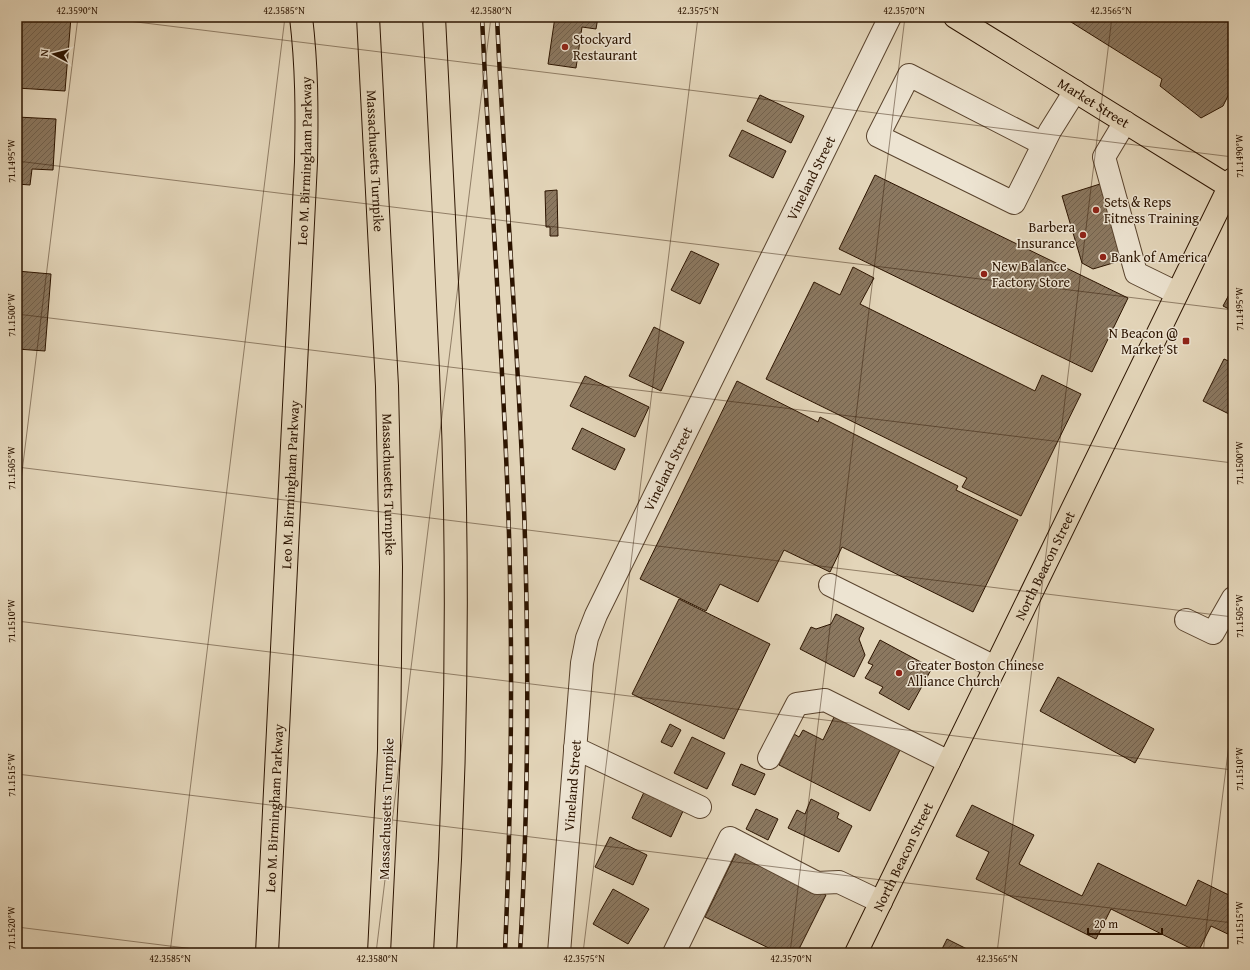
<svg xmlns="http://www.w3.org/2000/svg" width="1250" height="970" font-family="'Gentium Book Plus',serif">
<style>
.building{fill:url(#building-hatch);stroke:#2c1400}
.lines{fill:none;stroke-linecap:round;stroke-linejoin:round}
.minor-casing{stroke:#5a442e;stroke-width:24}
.major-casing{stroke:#2c1400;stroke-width:24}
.highway-casing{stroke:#2c1400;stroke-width:24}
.minor{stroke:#ede4d2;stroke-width:22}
.major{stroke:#e3d5b9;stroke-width:22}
.highway{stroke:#e3d5b9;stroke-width:22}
.rail-casing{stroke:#2c1400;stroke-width:4.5}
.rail{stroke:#ede4d2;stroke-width:3;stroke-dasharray:9;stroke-linecap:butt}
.ticks{fill:none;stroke:#2c1400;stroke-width:1;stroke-opacity:0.45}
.poi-dot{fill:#8f2418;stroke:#ede4d2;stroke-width:1.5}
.labels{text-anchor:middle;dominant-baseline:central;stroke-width:3;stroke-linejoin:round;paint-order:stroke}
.poi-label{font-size:14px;fill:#2c1400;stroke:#ede4d2;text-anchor:start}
.street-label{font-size:14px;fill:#2c1400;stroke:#ede4d2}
.neatline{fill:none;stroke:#2c1400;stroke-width:1.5}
.ticks-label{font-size:10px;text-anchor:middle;fill:#2c1400}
</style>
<defs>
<pattern id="building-hatch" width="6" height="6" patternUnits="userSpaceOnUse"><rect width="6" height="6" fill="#8b7860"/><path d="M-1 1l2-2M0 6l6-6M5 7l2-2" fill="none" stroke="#72614d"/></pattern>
</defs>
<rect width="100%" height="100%" fill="#e3d5b9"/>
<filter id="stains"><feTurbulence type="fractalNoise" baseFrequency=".005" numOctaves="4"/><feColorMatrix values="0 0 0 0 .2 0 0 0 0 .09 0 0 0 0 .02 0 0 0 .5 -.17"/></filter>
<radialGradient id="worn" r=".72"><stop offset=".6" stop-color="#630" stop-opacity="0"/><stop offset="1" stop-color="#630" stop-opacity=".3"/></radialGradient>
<!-- building -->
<g class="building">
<polygon points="17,17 71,17 65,91 17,88"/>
<polygon points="555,17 598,17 596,29 582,27 576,68 548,64"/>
<polygon points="1063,17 1233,17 1233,86 1223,106 1201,118 1160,86 1162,79"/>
<polygon points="760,95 804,116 791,143 747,121"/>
<polygon points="17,117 56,119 53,170 32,169 30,185 17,184"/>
<polygon points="742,130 786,151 773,178 729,156"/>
<polygon points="875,175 1128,298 1092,372 839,249"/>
<polygon points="1100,184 1123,260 1093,269 1082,263 1062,196"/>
<polygon points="557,190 558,236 550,236 550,227 546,227 545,191"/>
<polygon points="691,251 719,264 700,304 671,290"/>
<polygon points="853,267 874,278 860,304 1035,391 1042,375 1081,394 1021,516 962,487 967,478 766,379 814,282 840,295"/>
<polygon points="17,271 51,274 45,351 17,349"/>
<polygon points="1233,287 1233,311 1223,306"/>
<polygon points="654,327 684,342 661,391 629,376"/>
<polygon points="1224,359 1233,363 1233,416 1203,401"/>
<polygon points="585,376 649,407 635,437 570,406"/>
<polygon points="737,381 818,422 820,417 958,486 956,490 1018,520 973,612 842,547 830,572 784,550 758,602 720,584 706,611 640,579"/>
<polygon points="582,428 625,449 615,470 572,449"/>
<polygon points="679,599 770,644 724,739 632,694"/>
<polygon points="836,614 864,628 859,639 865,655 854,677 800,649 811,627 816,629 831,624"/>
<polygon points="880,640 932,668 909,710 879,693 883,687 865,678 873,665 868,663"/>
<polygon points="1058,677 1154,729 1135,763 1040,711"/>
<polygon points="836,713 902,746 870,811 779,765 794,734 799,737 803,730 823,740"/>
<polygon points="670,724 681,730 672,747 661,742"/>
<polygon points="692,737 725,753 707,789 674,773"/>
<polygon points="741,764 765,774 755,795 732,785"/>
<polygon points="645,790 684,809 671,837 632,818"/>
<polygon points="811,799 839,813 837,818 852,826 839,852 788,828 797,810 805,814"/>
<polygon points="972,805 1034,835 1019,864 1082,896 1098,863 1186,906 1198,880 1233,897 1232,936 1211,926 1198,952 1111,909 1096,939 976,879 989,852 956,836"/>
<polygon points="756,809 778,819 768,840 746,829"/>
<polygon points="610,837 647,855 633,885 595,867"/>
<polygon points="737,851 826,895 797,953 779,953 705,917"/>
<polygon points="613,889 649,909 628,944 593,924"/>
<polygon points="947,939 975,953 940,953"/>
</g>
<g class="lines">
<!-- minor casing -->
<g class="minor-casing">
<g id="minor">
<polyline points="1125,122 1104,157 1136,273 1177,293"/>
<polyline points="1043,144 909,75 878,136 1014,203 1050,131 1075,91"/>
<polyline points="830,585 995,667"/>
<polyline points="1186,620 1213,633 1233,598"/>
<polyline points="575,748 700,807"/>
<polyline points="769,758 797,704 825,700 949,762"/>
<path id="s1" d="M559 953 582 663 587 638 596 615 890 17"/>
<polyline points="674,953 730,838 817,883 839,882 881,902"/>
</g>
</g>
<!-- major casing -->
<g class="major-casing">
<g id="major">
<path id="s2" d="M955 17 1233 189"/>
<path id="s3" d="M267 953 306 162C307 112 307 67 301 17"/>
<path id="s4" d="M856 953 1233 179"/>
</g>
</g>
<!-- highway casing -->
<g class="highway-casing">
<g id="highway">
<path id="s5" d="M368 17 387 386 391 567 389 750 379 953"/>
<path d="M434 17C440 135 446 252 451 370 459 564 457 759 445 953"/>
</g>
</g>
<!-- minor -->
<use href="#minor" class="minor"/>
<!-- major -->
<use href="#major" class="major"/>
<!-- highway -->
<use href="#highway" class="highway"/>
<!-- rail casing -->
<g class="rail-casing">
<g id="rail">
<path d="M482 17C490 189 504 362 509 534 513 674 511 813 505 953"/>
<path d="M497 17C505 191 520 365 525 539 529 677 528 815 520 953"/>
</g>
</g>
<!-- rail -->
<use href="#rail" class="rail"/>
</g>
<!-- ticks -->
<path class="ticks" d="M96 17 1233 157M17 161 1233 310M17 314 1233 463M17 467 1233 617M17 513 78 17M17 621 1233 770M17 774 1233 923M17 927 226 953M170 953 285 17M376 953 491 17M583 953 698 17M790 953 905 17M997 953 1112 17M1203 953 1233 712"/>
<!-- markers -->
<g class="poi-dot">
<circle cx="565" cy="47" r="4"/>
<circle cx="1096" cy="210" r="4"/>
<circle cx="1083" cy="235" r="4"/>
<circle cx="1103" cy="257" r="4"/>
<circle cx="984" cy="274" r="4"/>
<rect x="1182" y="337" width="8" height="8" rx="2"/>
<circle cx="899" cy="673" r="4"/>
</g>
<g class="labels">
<!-- poi labels -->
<g class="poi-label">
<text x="573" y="39">Stockyard<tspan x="573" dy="16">Restaurant</tspan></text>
<text x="1104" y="202">Sets &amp; Reps<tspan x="1104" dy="16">Fitness Training</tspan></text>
<text x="1075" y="227" text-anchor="end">Barbera<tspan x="1075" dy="16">Insurance</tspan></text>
<text x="1111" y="257">Bank of America</text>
<text x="992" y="266">New Balance<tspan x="992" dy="16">Factory Store</tspan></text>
<text x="1178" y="333" text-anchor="end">N Beacon @<tspan x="1178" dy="16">Market St</tspan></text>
<text x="907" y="665">Greater Boston Chinese<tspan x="907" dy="16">Alliance Church</tspan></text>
</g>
<!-- street labels -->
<g class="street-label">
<text stroke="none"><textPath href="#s2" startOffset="163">Market Street</textPath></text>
<text stroke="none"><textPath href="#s3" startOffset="793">Leo M. Birmingham Parkway</textPath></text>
<text stroke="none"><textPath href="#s5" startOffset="144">Massachusetts Turnpike</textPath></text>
<text stroke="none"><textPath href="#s1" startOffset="828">Vineland Street</textPath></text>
<text stroke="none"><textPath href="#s1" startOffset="504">Vineland Street</textPath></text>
<text stroke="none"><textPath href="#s3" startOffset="469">Leo M. Birmingham Parkway</textPath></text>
<text stroke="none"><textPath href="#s5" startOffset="468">Massachusetts Turnpike</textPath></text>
<text stroke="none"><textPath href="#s4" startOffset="431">North Beacon Street</textPath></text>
<text stroke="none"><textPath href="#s1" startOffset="168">Vineland Street</textPath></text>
<text stroke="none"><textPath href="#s3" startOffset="145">Leo M. Birmingham Parkway</textPath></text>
<text transform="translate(386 809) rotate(-88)">Massachusetts Turnpike</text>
<text stroke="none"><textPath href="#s4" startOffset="107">North Beacon Street</textPath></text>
</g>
</g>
<!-- margin -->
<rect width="1250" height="970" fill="none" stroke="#e3d5b9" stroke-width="44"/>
<!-- north arrow -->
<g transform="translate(54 54) rotate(277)" stroke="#ede4d2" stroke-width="3" paint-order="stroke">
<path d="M0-3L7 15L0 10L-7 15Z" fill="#2c1400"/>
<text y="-6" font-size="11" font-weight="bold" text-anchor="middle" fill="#2c1400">N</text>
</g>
<!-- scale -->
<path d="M1088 928v6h74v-6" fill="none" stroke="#2c1400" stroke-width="2"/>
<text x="1094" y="928" font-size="12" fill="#2c1400" stroke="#ede4d2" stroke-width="3" paint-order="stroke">20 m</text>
<rect x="22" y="22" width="1206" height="926" class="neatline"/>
<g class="ticks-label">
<text x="77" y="14">42.3590°N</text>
<text x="284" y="14">42.3585°N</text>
<text x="491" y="14">42.3580°N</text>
<text x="698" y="14">42.3575°N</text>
<text x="904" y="14">42.3570°N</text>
<text x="1111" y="14">42.3565°N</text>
<text transform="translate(1239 156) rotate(-90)" y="4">71.1490°W</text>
<text transform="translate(11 161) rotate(-90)" y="4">71.1495°W</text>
<text transform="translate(1239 309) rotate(-90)" y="4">71.1495°W</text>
<text transform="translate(11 315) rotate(-90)" y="4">71.1500°W</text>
<text transform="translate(1239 463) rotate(-90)" y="4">71.1500°W</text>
<text transform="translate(11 468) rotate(-90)" y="4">71.1505°W</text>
<text transform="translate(1239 616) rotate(-90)" y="4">71.1505°W</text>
<text transform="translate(11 621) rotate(-90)" y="4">71.1510°W</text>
<text transform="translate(1239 769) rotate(-90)" y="4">71.1510°W</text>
<text transform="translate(11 775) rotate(-90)" y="4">71.1515°W</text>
<text transform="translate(1239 923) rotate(-90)" y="4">71.1515°W</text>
<text transform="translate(11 928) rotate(-90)" y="4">71.1520°W</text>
<text x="170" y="962">42.3585°N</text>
<text x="377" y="962">42.3580°N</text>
<text x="584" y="962">42.3575°N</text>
<text x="791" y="962">42.3570°N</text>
<text x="997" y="962">42.3565°N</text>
</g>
<rect width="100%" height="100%" filter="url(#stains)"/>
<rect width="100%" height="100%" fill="url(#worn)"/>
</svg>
